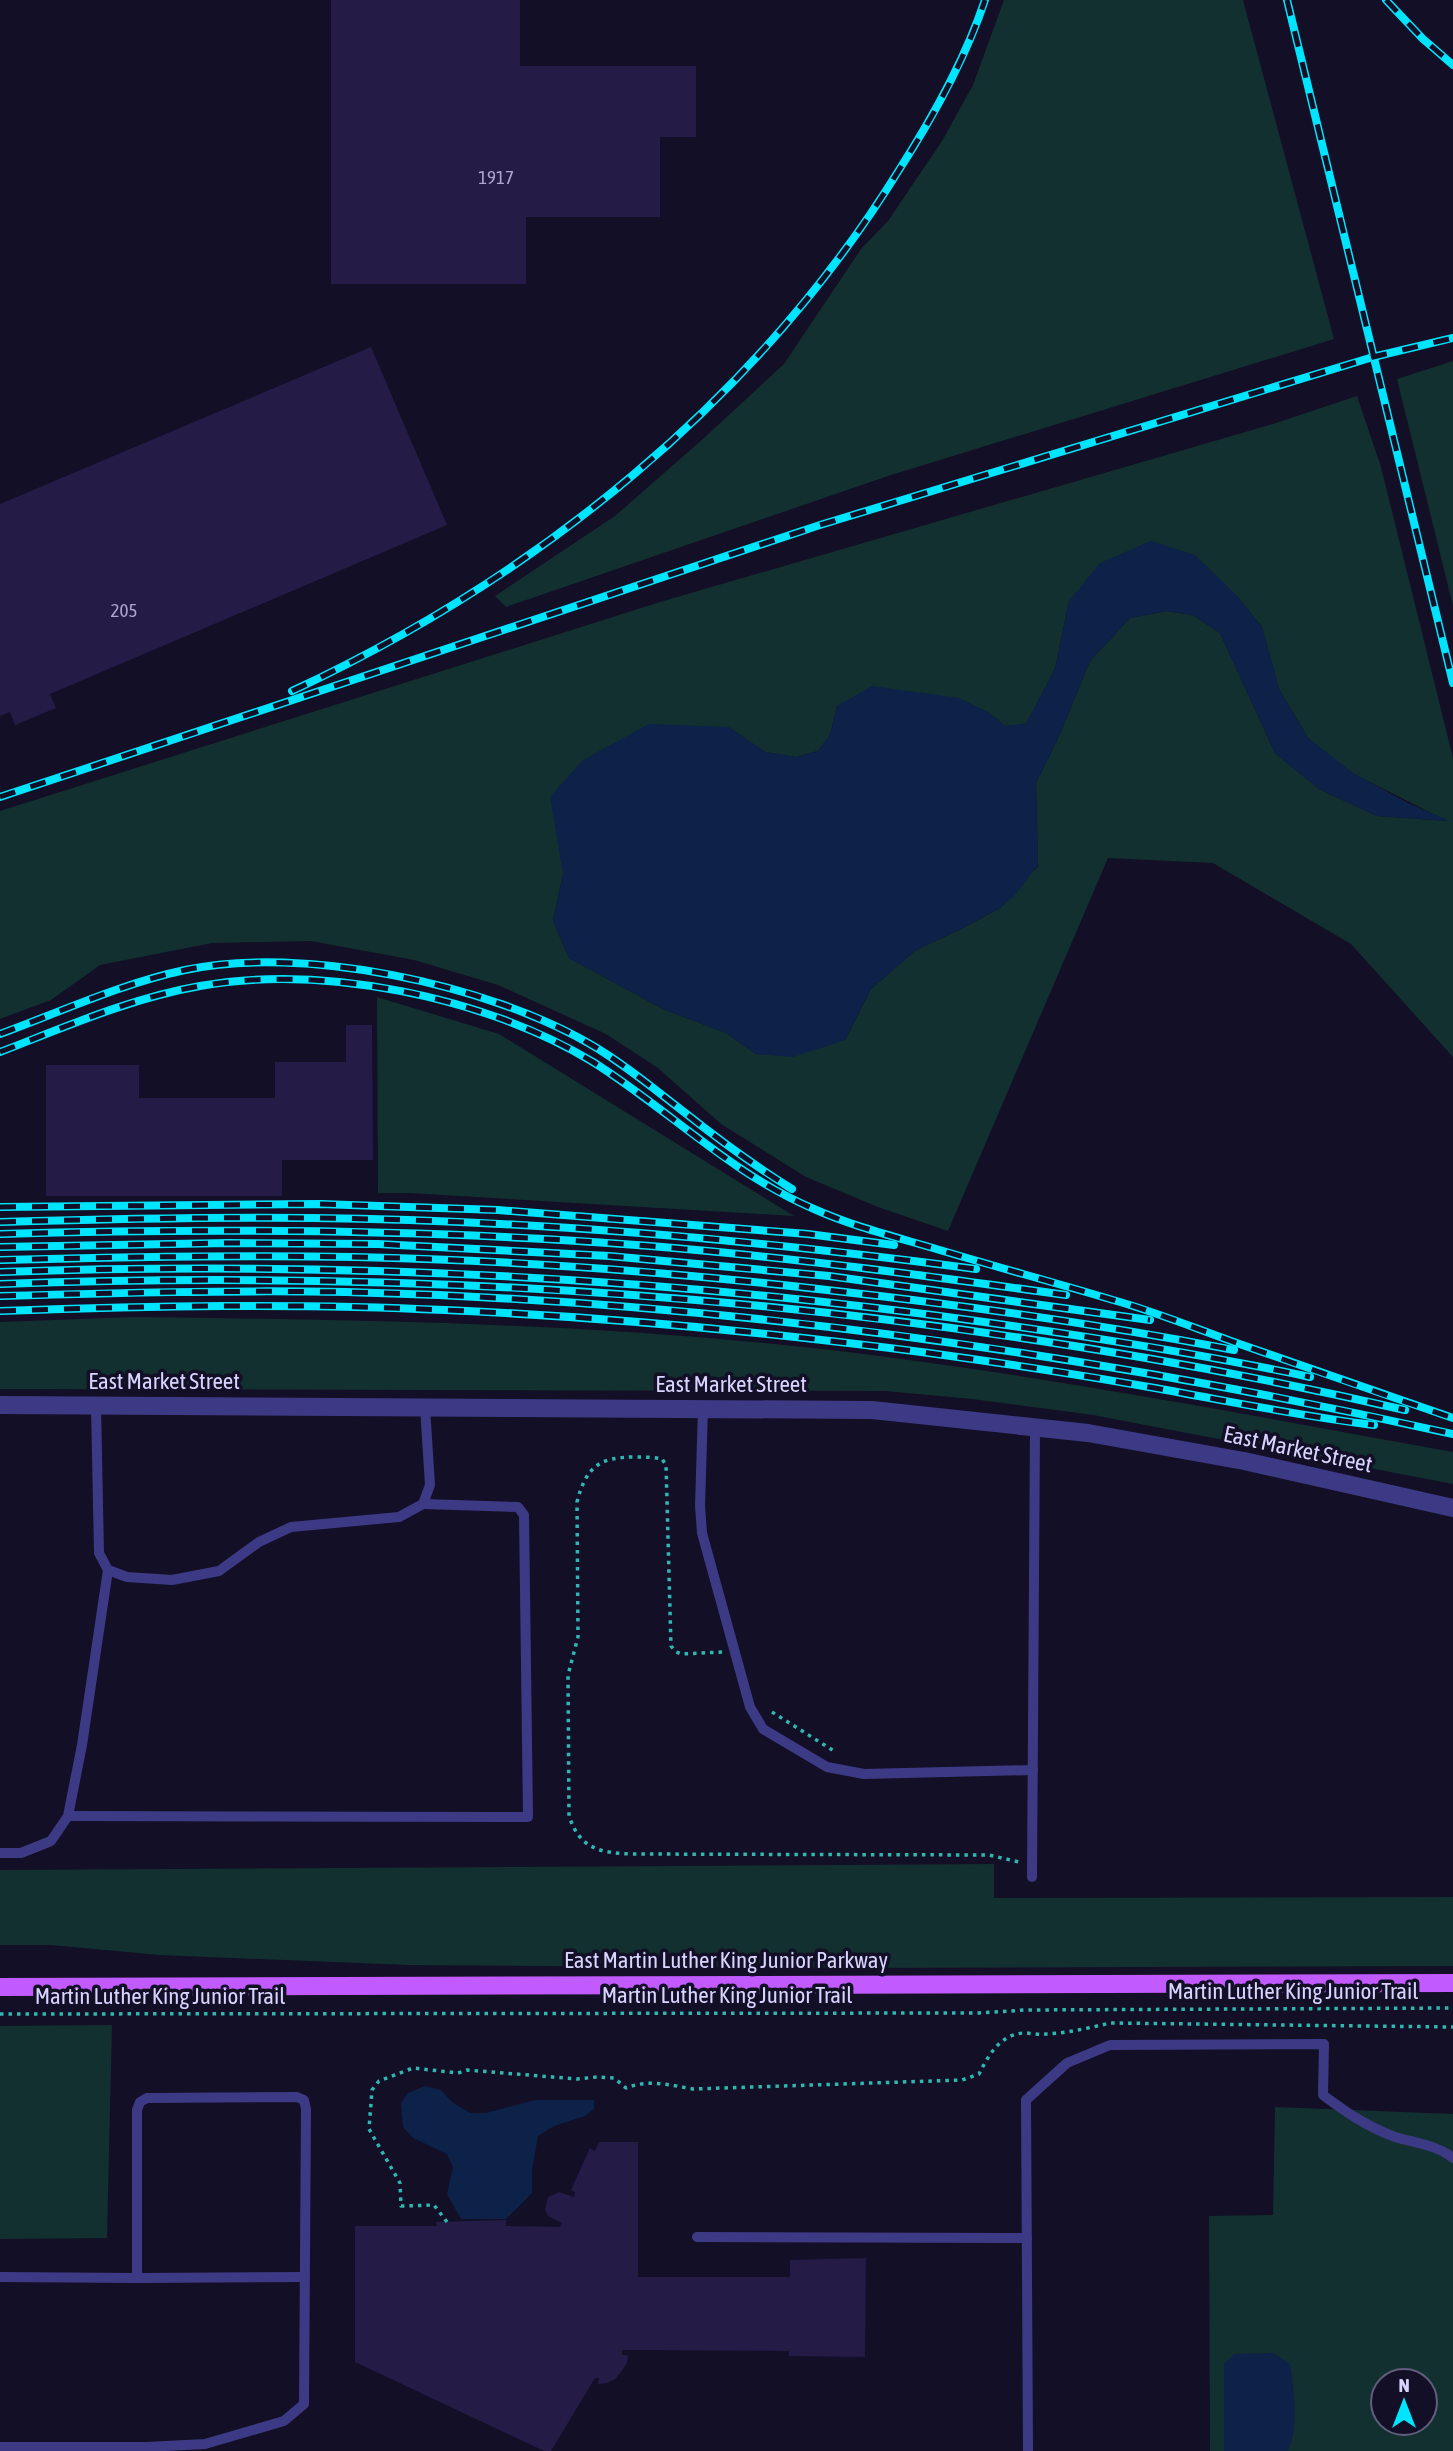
<svg xmlns="http://www.w3.org/2000/svg" width="1453" height="2451" font-family="'Asap Condensed',sans-serif">
<style>
.green{fill:#12302f;fill-rule:evenodd}
.water{fill:#0c2248}
.building{fill:#241b47}
.lines{fill:none;stroke-linecap:round;stroke-linejoin:round}
.path{stroke:#2fb8b0;stroke-width:3.5;stroke-dasharray:3.5 5;stroke-linecap:butt}
.lane{stroke:#3d3a85;stroke-width:10}
.street{stroke:#3d3a85;stroke-width:18}
.primary{stroke:#c25bff;stroke-width:18}
.rail-casing{stroke:#00e5ff;stroke-width:8}
.rail{stroke:#130f26;stroke-width:5;stroke-dasharray:16;stroke-linecap:butt}
.labels{text-anchor:middle;dominant-baseline:central;stroke-width:7;stroke-linejoin:round;paint-order:stroke}
.number-label{font-size:19px;fill:#aca6d1}
.street-label{font-size:23px;fill:#d9d4ff;stroke:#130f26}
</style>
<rect width="100%" height="100%" fill="#130f26"/>
<!-- green -->
<g class="green">
<polygon points="1004,0 1243,0 1334,339 888,476 506,607 495,596 615,516 704,438 784,364 861,249 888,221 942,141 973,85"/>
<polygon points="1453,361 1453,606 1397,379"/>
<path d="M1357 396 1381 467 1453 758V1057L1351 944 1213 863 1108 858 948 1231 878 1207 806 1177 721 1124 658 1068 606 1034 498 985 414 960 311 941 212 943 100 965 51 1000 0 1019V811L660 602 1273 424ZM1236 595 1262 627 1279 689 1308 738 1352 773 1447 821 1377 816 1319 789 1275 753 1220 633 1193 615 1166 611 1130 618 1090 661 1059 736 1036 783 1038 866 1000 908 961 929 916 950 871 989 845 1040 756 1054 726 1033 663 1009 569 958 553 921 563 874 728 727 765 752 796 757 818 751 830 735 837 706 988 712 1005 726 1026 724 1055 669 1069 601Z"/>
<polygon points="377,997 499,1034 794,1216 409,1193 378,1193"/>
<path d="M134 1317C386 1320 637 1324 887 1357 1077 1382 1265 1418 1453 1452V1484L1093 1415 972 1399 886 1391 0 1389V1322Z"/>
<polygon points="994,1864 994,1898 1453,1897 1453,1966 853,1968 408,1965 159,1955 51,1945 0,1945 0,1870"/>
<polygon points="112,2025 107,2238 0,2239 0,2026"/>
<path d="M1275 2107 1453 2114V2451H1210L1209 2216 1273 2215ZM1383 2381H1425V2423H1383Z"/>
</g>
<!-- water -->
<g class="water">
<polygon points="1151,541 1195,555 1236,595 1262,627 1279,689 1308,738 1353,773 1408,803 1450,821 1377,816 1319,789 1275,753 1220,633 1193,615 1166,611 1130,618 1090,661 1059,736 1036,783 1038,865 1014,896 1000,908 961,929 916,950 871,989 845,1040 793,1057 756,1054 726,1033 663,1009 569,958 553,921 563,874 550,797 583,760 649,724 729,727 765,752 796,757 818,751 830,735 837,706 872,686 959,698 988,712 1005,726 1026,724 1055,669 1069,601 1100,563"/>
<polygon points="425,2086 441,2090 452,2102 470,2113 486,2113 536,2100 594,2100 594,2109 585,2116 554,2126 538,2136 532,2170 532,2193 506,2219 461,2219 447,2194 453,2167 447,2154 413,2138 403,2127 401,2103 408,2093"/>
<path d="M1273 2353 1290 2364C1294 2389 1299 2428 1288 2451H1224V2364L1234 2354Z"/>
</g>
<!-- building -->
<g class="building">
<polygon points="331,0 520,0 520,66 696,66 696,137 660,137 660,217 526,217 526,284 331,284"/>
<polygon points="371,347 447,525 50,694 56,708 15,725 10,712 0,716 0,504"/>
<polygon points="346,1025 372,1025 373,1160 282,1160 282,1196 46,1196 46,1065 139,1065 139,1098 275,1098 275,1062 346,1062"/>
<polygon points="599,2142 638,2142 638,2277 790,2277 790,2260 866,2258 865,2357 789,2356 789,2351 622,2350 622,2355 628,2355 627,2363 621,2372 615,2379 607,2383 598,2384 599,2378 595,2378 551,2451 544,2451 355,2362 355,2226 437,2226 436,2222 506,2220 506,2226 560,2227 562,2223 548,2216 545,2209 548,2197 559,2192 574,2197 575,2193 571,2190 590,2148 595,2151"/>
</g>
<g class="lines">
<!-- path -->
<g class="path">
<path d="M722 1652 682 1654 676 1652 671 1646 666 1465 662 1459C654 1457 644 1457 635 1457 599 1457 586 1467 577 1502L578 1637 568 1675 569 1816C580 1849 600 1853 632 1854L989 1855 1019 1862"/>
<polyline points="772,1712 834,1751"/>
<polyline points="0,2014 979,2013 1025,2010 1453,2008"/>
<path d="M447 2222 434 2205 401 2206 400 2183 369 2129 372 2090 379 2081 413 2068 458 2073 467 2070 577 2079 597 2077 614 2078 626 2088C648 2079 670 2085 693 2089L962 2080 979 2074C988 2056 1000 2034 1024 2033 1031 2033 1039 2035 1046 2034 1067 2033 1089 2028 1110 2023L1453 2027"/>
</g>
<!-- lane -->
<g class="lane">
<polyline points="96,1406 99,1553 108,1570 127,1577 172,1580 219,1571 259,1542 291,1527 399,1517 423,1504 430,1485 425,1407"/>
<polyline points="703,1409 700,1506 702,1533 750,1707 763,1729 827,1767 864,1774 1033,1770"/>
<polyline points="68,1816 528,1817 524,1515 518,1507 423,1504"/>
<polyline points="0,1853 21,1853 51,1841 68,1816 82,1745 108,1570"/>
<polyline points="1032,1877 1035,1427"/>
<polyline points="697,2237 1027,2238"/>
<polyline points="0,2277 137,2278 137,2110 140,2102 147,2098 297,2097 304,2100 306,2109 304,2404 284,2421 205,2444 147,2447 0,2447"/>
<polyline points="137,2278 305,2277"/>
<path d="M1028 2451 1026 2100 1067 2063 1110 2045 1324 2044 1323 2095C1347 2113 1366 2126 1395 2137 1415 2143 1437 2145 1453 2158"/>
</g>
<!-- street -->
<polyline class="street" points="0,1405 872,1410 1088,1433 1244,1461 1453,1508"/>
<!-- primary -->
<polyline class="primary" points="0,1987 1453,1983"/>
<!-- rail casing -->
<g class="rail-casing">
<g id="rail">
<polyline points="1287,0 1453,683"/>
<polyline points="1386,0 1423,39 1453,65"/>
<path d="M292 691C537 577 756 401 899 170 933 117 965 60 985 0"/>
<polyline points="0,797 820,525 1373,357 1453,338"/>
<path d="M0 1034C60 1012 123 983 185 970 302 945 487 984 590 1044 623 1063 654 1089 684 1112 718 1139 755 1166 792 1189"/>
<path d="M0 1052C65 1027 131 998 200 986 323 964 486 997 593 1062 668 1109 731 1174 814 1209 852 1226 892 1236 933 1248 993 1266 1053 1282 1113 1300 1153 1311 1192 1327 1231 1341 1305 1367 1379 1393 1453 1418"/>
<polyline points="0,1207 320,1204 498,1210 808,1234 894,1245"/>
<path d="M0 1222C104 1219 208 1217 312 1218 534 1220 757 1240 976 1269"/>
<path d="M0 1234C217 1228 434 1229 650 1246 789 1257 928 1276 1066 1295"/>
<polyline points="0,1247 228,1243 378,1244 609,1256 829,1276 1150,1320"/>
<path d="M0 1260C118 1257 237 1255 355 1257 513 1260 671 1272 827 1290 963 1305 1099 1324 1234 1350"/>
<path d="M0 1272C329 1261 657 1276 984 1322 1093 1337 1202 1354 1310 1377"/>
<path d="M0 1284C471 1267 946 1305 1405 1410"/>
<path d="M0 1296C115 1293 230 1290 346 1292 720 1301 1088 1353 1453 1434"/>
<path d="M0 1311C148 1306 297 1303 445 1310 607 1317 768 1332 929 1353 1002 1363 1076 1374 1149 1387 1224 1400 1298 1416 1374 1425"/>
</g>
</g>
<!-- rail -->
<use href="#rail" class="rail"/>
</g>
<g class="labels">
<!-- number labels -->
<g class="number-label">
<text x="496" y="177">1917</text>
<text x="124" y="610">205</text>
</g>
<!-- street labels -->
<g class="street-label">
<text x="164" y="1381">East Market Street</text>
<text x="731" y="1384">East Market Street</text>
<text transform="translate(1298 1449) rotate(12)">East Market Street</text>
<text x="726" y="1960">East Martin Luther King Junior Parkway</text>
<text x="1293" y="1991">Martin Luther King Junior Trail</text>
<text x="727" y="1995">Martin Luther King Junior Trail</text>
<text x="160" y="1996">Martin Luther King Junior Trail</text>
</g>
</g>
<!-- north arrow -->
<g transform="translate(1404 2402)"><circle r="33" fill="#130f26" stroke="#625e7d" stroke-width="2"/>
<path d="M0-5L12 26L0 18L-12 26Z" fill="#00e5ff"/>
<text y="-10" font-size="19" font-weight="bold" text-anchor="middle" fill="#d9d4ff">N</text>
</g>
</svg>
